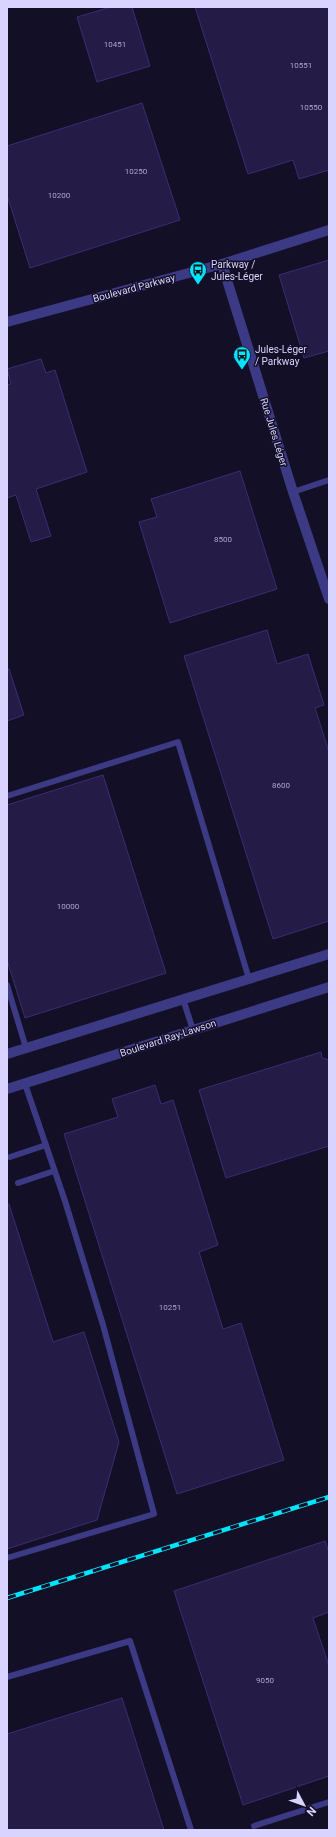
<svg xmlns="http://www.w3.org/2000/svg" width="336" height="1837" font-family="Roboto,sans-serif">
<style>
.building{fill:#241b47;stroke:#3b2d73}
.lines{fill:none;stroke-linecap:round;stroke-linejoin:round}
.service{stroke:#3d3a85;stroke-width:6}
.minor{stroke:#3d3a85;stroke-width:10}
.tertiary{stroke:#3d3a85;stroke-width:10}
.rail-casing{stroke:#00e5ff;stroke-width:4.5}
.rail{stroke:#130f26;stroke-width:3;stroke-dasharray:9;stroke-linecap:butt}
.labels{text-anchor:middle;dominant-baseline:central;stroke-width:3;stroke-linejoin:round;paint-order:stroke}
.number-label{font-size:8px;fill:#aca6d1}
.poi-label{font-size:10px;fill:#d9d4ff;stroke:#130f26;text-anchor:start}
.street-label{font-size:10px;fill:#d9d4ff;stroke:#130f26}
</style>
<rect width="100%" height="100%" fill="#130f26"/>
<!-- building -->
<g class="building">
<polygon points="111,7 132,7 150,66 97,82 77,17"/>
<polygon points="195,7 329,7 329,170 299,179 293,160 248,174"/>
<polygon points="142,103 180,220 30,268 7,195 7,146"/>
<polygon points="329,260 329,351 304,358 279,275"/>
<polygon points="41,359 46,373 55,370 87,472 36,489 51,536 31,542 16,495 7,498 7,385 11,384 7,369"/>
<polygon points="240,471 277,589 170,623 139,522 157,517 151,499"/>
<polygon points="267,630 277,664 308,654 324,705 315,708 329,752 329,921 273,939 184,656"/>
<polygon points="9,669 24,715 7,721 7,670"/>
<polygon points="103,775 166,973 25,1018 7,960 7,805"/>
<polygon points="321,1052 322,1058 329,1060 329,1146 226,1178 199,1090"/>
<polygon points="155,1085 161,1104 173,1100 218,1245 199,1252 223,1329 241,1323 284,1460 177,1494 64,1134 118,1117 112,1099"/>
<polygon points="7,1204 9,1204 53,1342 84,1332 119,1442 97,1520 7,1549"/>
<polygon points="325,1541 329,1552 329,1612 313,1618 329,1666 329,1776 243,1805 174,1591"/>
<polygon points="122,1698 164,1830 7,1830 7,1734"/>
</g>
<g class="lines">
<!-- service -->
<g class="service">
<polyline points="293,492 329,480"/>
<polyline points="7,796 178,742 249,979"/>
<polyline points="7,985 26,1048"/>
<polyline points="183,999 193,1030"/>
<polyline points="10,1157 46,1145"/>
<polyline points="18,1183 54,1171"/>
<polyline points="7,1558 154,1514 103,1325 65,1201 25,1084"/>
<polyline points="7,1677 130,1641 191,1830"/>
<polyline points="254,1826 329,1802"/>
</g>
<!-- minor -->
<g class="minor">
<polyline points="222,264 293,492 329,599"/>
<polyline points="7,322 222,264 329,230"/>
</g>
<!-- tertiary -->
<g class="tertiary">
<polyline points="7,1054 329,954"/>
<polyline points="7,1089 329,987"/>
</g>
<!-- rail casing -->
<g class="rail-casing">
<polyline id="rail" points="7,1598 329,1497"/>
</g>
<!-- rail -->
<use href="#rail" class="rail"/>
</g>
<!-- icons -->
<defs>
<g id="bus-pin" transform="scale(0.9)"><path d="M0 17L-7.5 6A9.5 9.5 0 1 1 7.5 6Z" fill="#00e5ff" stroke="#130f26"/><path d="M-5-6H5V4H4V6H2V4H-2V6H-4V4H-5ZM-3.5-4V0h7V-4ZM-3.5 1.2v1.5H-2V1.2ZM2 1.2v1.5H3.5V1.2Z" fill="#111"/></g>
</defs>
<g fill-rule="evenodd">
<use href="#bus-pin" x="198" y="270"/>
<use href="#bus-pin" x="242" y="355"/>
</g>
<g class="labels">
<!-- number labels -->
<g class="number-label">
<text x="115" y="44">10451</text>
<text x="301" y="65">10551</text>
<text x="311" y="107">10550</text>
<text x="136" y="171">10250</text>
<text x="59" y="195">10200</text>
<text x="223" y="539">8500</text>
<text x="281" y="785">8600</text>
<text x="68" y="906">10000</text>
<text x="170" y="1307">10251</text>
<text x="265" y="1680">9050</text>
</g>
<!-- poi labels -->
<g class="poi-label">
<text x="211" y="264">Parkway /<tspan x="211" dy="12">Jules-Léger</tspan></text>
<text x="255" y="349">Jules-Léger<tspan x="255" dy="12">/ Parkway</tspan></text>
</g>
<!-- street labels -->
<g class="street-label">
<text transform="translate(134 288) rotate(-15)">Boulevard Parkway</text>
<text transform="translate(274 432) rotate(73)">Rue Jules Léger</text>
<text transform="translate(168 1038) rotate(-18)">Boulevard Ray-Lawson</text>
</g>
</g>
<!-- border -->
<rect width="336" height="1837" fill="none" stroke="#d9d4ff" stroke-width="16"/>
<!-- north arrow -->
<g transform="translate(304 1805) rotate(131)" stroke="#130f26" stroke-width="3" paint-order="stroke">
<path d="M0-3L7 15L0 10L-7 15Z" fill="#d9d4ff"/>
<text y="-6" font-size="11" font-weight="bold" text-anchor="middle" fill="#d9d4ff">N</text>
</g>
</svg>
